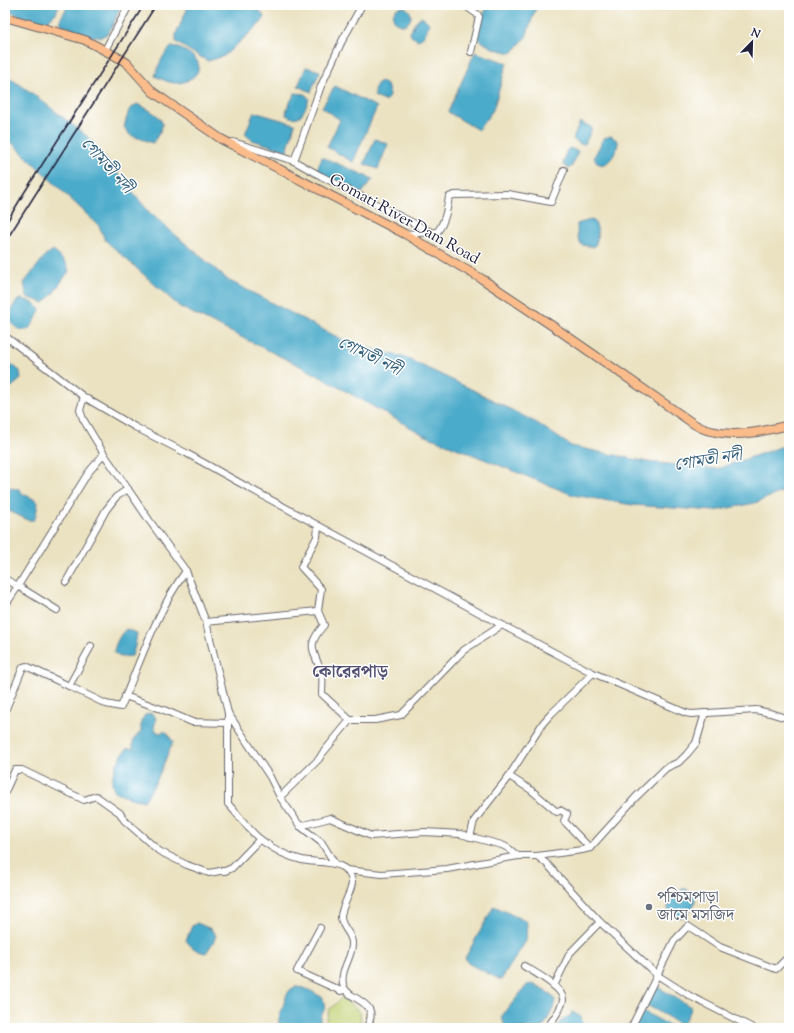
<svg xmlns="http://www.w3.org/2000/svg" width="794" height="1033" font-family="'Sorts Mill Goudy','Noto Serif Bengali',serif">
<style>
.green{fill:#c1d072;stroke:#727956}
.water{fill:#4babca;stroke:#366682}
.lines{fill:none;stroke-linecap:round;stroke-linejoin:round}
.minor-casing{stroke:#68656a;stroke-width:8}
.major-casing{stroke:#68656a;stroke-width:10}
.minor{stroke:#fff;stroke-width:6}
.major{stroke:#fabc8b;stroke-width:8}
.rail{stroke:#22223b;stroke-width:1.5}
.worship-dot{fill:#6b7280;stroke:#fff;stroke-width:1.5}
.labels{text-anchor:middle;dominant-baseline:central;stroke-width:3;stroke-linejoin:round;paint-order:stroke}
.street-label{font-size:16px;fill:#22223b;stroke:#fff}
.worship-label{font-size:16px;fill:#5b616d;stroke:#fff;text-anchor:start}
.water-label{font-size:17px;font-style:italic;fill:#34607b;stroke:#fff}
.neighbourhood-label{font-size:17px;font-weight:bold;fill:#535173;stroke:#fff}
</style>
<rect width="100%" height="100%" fill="#fff"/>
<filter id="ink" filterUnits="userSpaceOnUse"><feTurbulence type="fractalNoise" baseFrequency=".025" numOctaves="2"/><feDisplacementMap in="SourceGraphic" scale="8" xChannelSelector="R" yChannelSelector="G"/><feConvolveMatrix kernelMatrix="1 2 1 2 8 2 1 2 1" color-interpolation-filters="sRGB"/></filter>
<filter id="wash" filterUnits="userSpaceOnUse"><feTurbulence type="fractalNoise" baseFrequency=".012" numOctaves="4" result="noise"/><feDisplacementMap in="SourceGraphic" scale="16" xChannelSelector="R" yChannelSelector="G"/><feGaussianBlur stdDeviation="0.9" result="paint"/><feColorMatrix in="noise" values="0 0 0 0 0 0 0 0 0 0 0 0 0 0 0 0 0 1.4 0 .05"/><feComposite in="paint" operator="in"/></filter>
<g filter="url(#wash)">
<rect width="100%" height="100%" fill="#ebe2c1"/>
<!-- green -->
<polygon class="green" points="342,997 360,1012 361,1022 357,1028 324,1028 329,1010"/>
<!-- water -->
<g class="water">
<path d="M5 5H59L56 13 46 22C35 20 9 16 5 5Z"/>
<polygon points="68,5 118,5 119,10 112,27 107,34 101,37 91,36 62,25 60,20"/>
<polygon points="189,5 254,5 264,16 262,22 224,56 208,61 190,51 176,42 176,34"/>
<path d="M488 5H537L526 37 512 53C497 50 488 48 476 36L481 20Z"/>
<circle cx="402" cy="16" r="9"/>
<path d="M420 17 424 18 429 23C428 29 424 38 418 40L411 36 410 33 415 22Z"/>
<path d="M173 46C181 49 189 52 195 58 207 71 188 84 176 83 168 83 162 79 155 76 159 64 163 53 173 46Z"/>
<polygon points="475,52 507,63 493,110 478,130 448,112"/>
<polygon points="306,67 320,71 311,92 298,86"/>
<polygon points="5,75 32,93 89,138 149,212 228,280 343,340 372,349 406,358 471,389 537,423 571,446 648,462 717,469 789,444 789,489 755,503 714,511 633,505 573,495 424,435 308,370 180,307 105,240 99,226 12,143 5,139"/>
<path d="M380 81 387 85C389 91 391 97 385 101L375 97C373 90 374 87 380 81Z"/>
<polygon points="335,86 377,107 353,162 327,147 340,120 322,107"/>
<path d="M295 93 304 94 308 97 309 99C304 111 301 123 286 115L287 108Z"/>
<path d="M137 104C144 107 164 116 162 126 161 131 156 138 153 143L130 135 124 127 129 110Z"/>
<polygon points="254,112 295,124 287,151 252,140 245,134"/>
<polygon points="580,122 589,126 592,128 585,144 580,144 573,139"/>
<path d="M611 136 618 141C619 152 602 177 594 157L604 138Z"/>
<polygon points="375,139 388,144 378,169 364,164"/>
<polygon points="569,148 578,151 572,166 569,169 563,164 566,152"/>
<polygon points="322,157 373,179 362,193 316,172"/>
<path d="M590 220 594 221C599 229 599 239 594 247L582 245C577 239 577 233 577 224Z"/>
<polygon points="53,250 66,263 69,271 52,295 44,303 27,297 24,283 45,256"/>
<path d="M19 299C27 299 36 303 40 310 37 316 33 328 26 330 22 331 19 329 17 328 4 320 11 307 19 299Z"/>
<polygon points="5,359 20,371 21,379 8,390 5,390"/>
<polygon points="10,488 19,489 23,494 36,500 38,503 36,515 34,520 28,520 5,509 5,491"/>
<path d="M126 629 137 633 135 646 132 656 120 657 114 653C114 646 120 634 126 629Z"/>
<path d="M150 713C158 716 156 721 154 727L157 732 161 733 163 731 167 733 173 742 156 782 144 801 131 798 115 791C114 789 112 785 112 782 112 771 120 755 128 748L133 749C133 736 134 740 141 731V721L145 715Z"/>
<path d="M682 889H686L694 895C698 904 690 911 684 917 679 918 676 918 672 915 661 907 676 895 682 889Z"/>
<polygon points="494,906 527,922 526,941 501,980 469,964 465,958"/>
<path d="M197 923 211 929 216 935 214 941 206 953C198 952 190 947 186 940L192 926Z"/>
<polygon points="533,984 552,995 555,1000 553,1009 544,1026 543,1028 506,1028 501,1017 527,985"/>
<polygon points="656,986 691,1007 690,1012 682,1025 645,1004 652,987"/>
<path d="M296 987C306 987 315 993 323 998L325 1008 321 1016 320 1025 317 1028H279V1018L287 994 291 989Z"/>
<polygon points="641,1010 674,1028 632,1028"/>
<polygon points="572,1012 581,1017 582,1021 581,1028 556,1028 563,1019 570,1016"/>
</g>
</g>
<g filter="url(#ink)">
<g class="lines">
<!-- minor casing -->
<g class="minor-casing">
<g id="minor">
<polyline points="464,5 477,14 479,17 471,52"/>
<polyline points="105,50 127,9 124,5"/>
<polyline points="233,142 294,161 321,86 342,41 362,5"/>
<polyline points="294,161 321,176 431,232"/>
<path d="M405 234 437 232C445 223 447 209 449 197L454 195 508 194 551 202 564 170"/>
<polyline points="5,336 84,397 135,427 186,453 249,488 502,625 593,673 686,713 691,714 756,710 770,713 789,719"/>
<path d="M84 397 80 410 83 419 104 454 149 520 186 571 206 622 228 713V804C238 814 250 832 261 840 272 848 288 857 302 860 318 864 348 858 352 881 353 890 342 905 341 916 340 926 352 933 352 943 353 957 340 969 343 984 345 1001 384 1000 366 1028"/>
<polyline points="5,579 18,586 5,606"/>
<polyline points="66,582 106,510 116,497 128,489"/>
<polyline points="57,610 18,586 88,473 104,454"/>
<polyline points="206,622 318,611"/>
<path d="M91 646 69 686 106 704 121 707C140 662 157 610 186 571"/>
<polyline points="125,696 164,710 192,722 228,723"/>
<polyline points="5,711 23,667 26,666 69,686"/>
<polyline points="228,713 270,777 280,797 300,826 322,843 335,864"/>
<polyline points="350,720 375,720 401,715 464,650 502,625"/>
<polyline points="5,792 15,770 22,770 84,800 96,796 120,813 124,820 159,851 187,865 209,873 220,871 225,871 232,868 260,839"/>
<path d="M280 797 319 759 322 754 350 720 322 694C322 688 323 680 322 675 315 650 304 648 324 625L318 611 321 589 301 567 317 537 318 526"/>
<polyline points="300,826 330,818 371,836 424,832 443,833 460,834 502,845 508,848 518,856"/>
<polyline points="470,837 474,821 509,776"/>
<polyline points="590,848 564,821 567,814 560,810 557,812 531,790 509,776 543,723 551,714 593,673"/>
<polyline points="537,856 547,864 600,922 657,975 690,996 753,1028"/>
<polyline points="346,870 382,874 447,869 518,856 537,856 582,850 590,848 636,797 666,768 679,762 687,754 696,743 705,713"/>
<polyline points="320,928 297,971 341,991 344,990"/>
<path d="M524 966C534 972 564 988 563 1000 562 1009 552 1020 547 1028"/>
<polyline points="554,986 570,953 600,922"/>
<polyline points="631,1028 674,941 688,926 720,947 776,969 787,958 789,959"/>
</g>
</g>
<!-- major casing -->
<g class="major-casing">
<path id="major" d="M5 17 85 40 121 59 127 63 153 92 221 139 405 234 482 279 554 327 694 424C699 427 705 430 711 431 737 438 764 431 789 425"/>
</g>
<!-- minor -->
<use href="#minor" class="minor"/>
<!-- major -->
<use href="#major" class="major"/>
<!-- rail -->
<g class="rail">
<polyline points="5,225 24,193 144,5"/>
<polyline points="5,242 156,5"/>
</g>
</g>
</g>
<!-- markers -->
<circle class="worship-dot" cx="649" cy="907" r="4"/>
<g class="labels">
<!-- street labels -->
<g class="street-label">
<text transform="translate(404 220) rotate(29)">Gomati River Dam Road</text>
</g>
<!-- worship labels -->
<g class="worship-label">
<text x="657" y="898">পশ্চিমপাড়া<tspan x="657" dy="18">জামে মসজিদ</tspan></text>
</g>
<!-- water labels -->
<g class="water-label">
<text transform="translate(106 166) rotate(48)">গোমতী নদী</text>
<text transform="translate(369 357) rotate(26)">গোমতী নদী</text>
<text transform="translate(708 461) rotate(-9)">গোমতী নদী</text>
</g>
<!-- neighbourhood labels -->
<g class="neighbourhood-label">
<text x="350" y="673">কোরেরপাড়</text>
</g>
</g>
<!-- margin -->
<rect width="794" height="1033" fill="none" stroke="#fff" stroke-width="20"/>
<!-- north arrow -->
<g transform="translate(752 42) rotate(23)" stroke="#ffffff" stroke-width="3" paint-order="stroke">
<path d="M0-3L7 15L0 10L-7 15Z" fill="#22223b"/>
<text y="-6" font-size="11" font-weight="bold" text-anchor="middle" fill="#22223b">N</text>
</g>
</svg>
